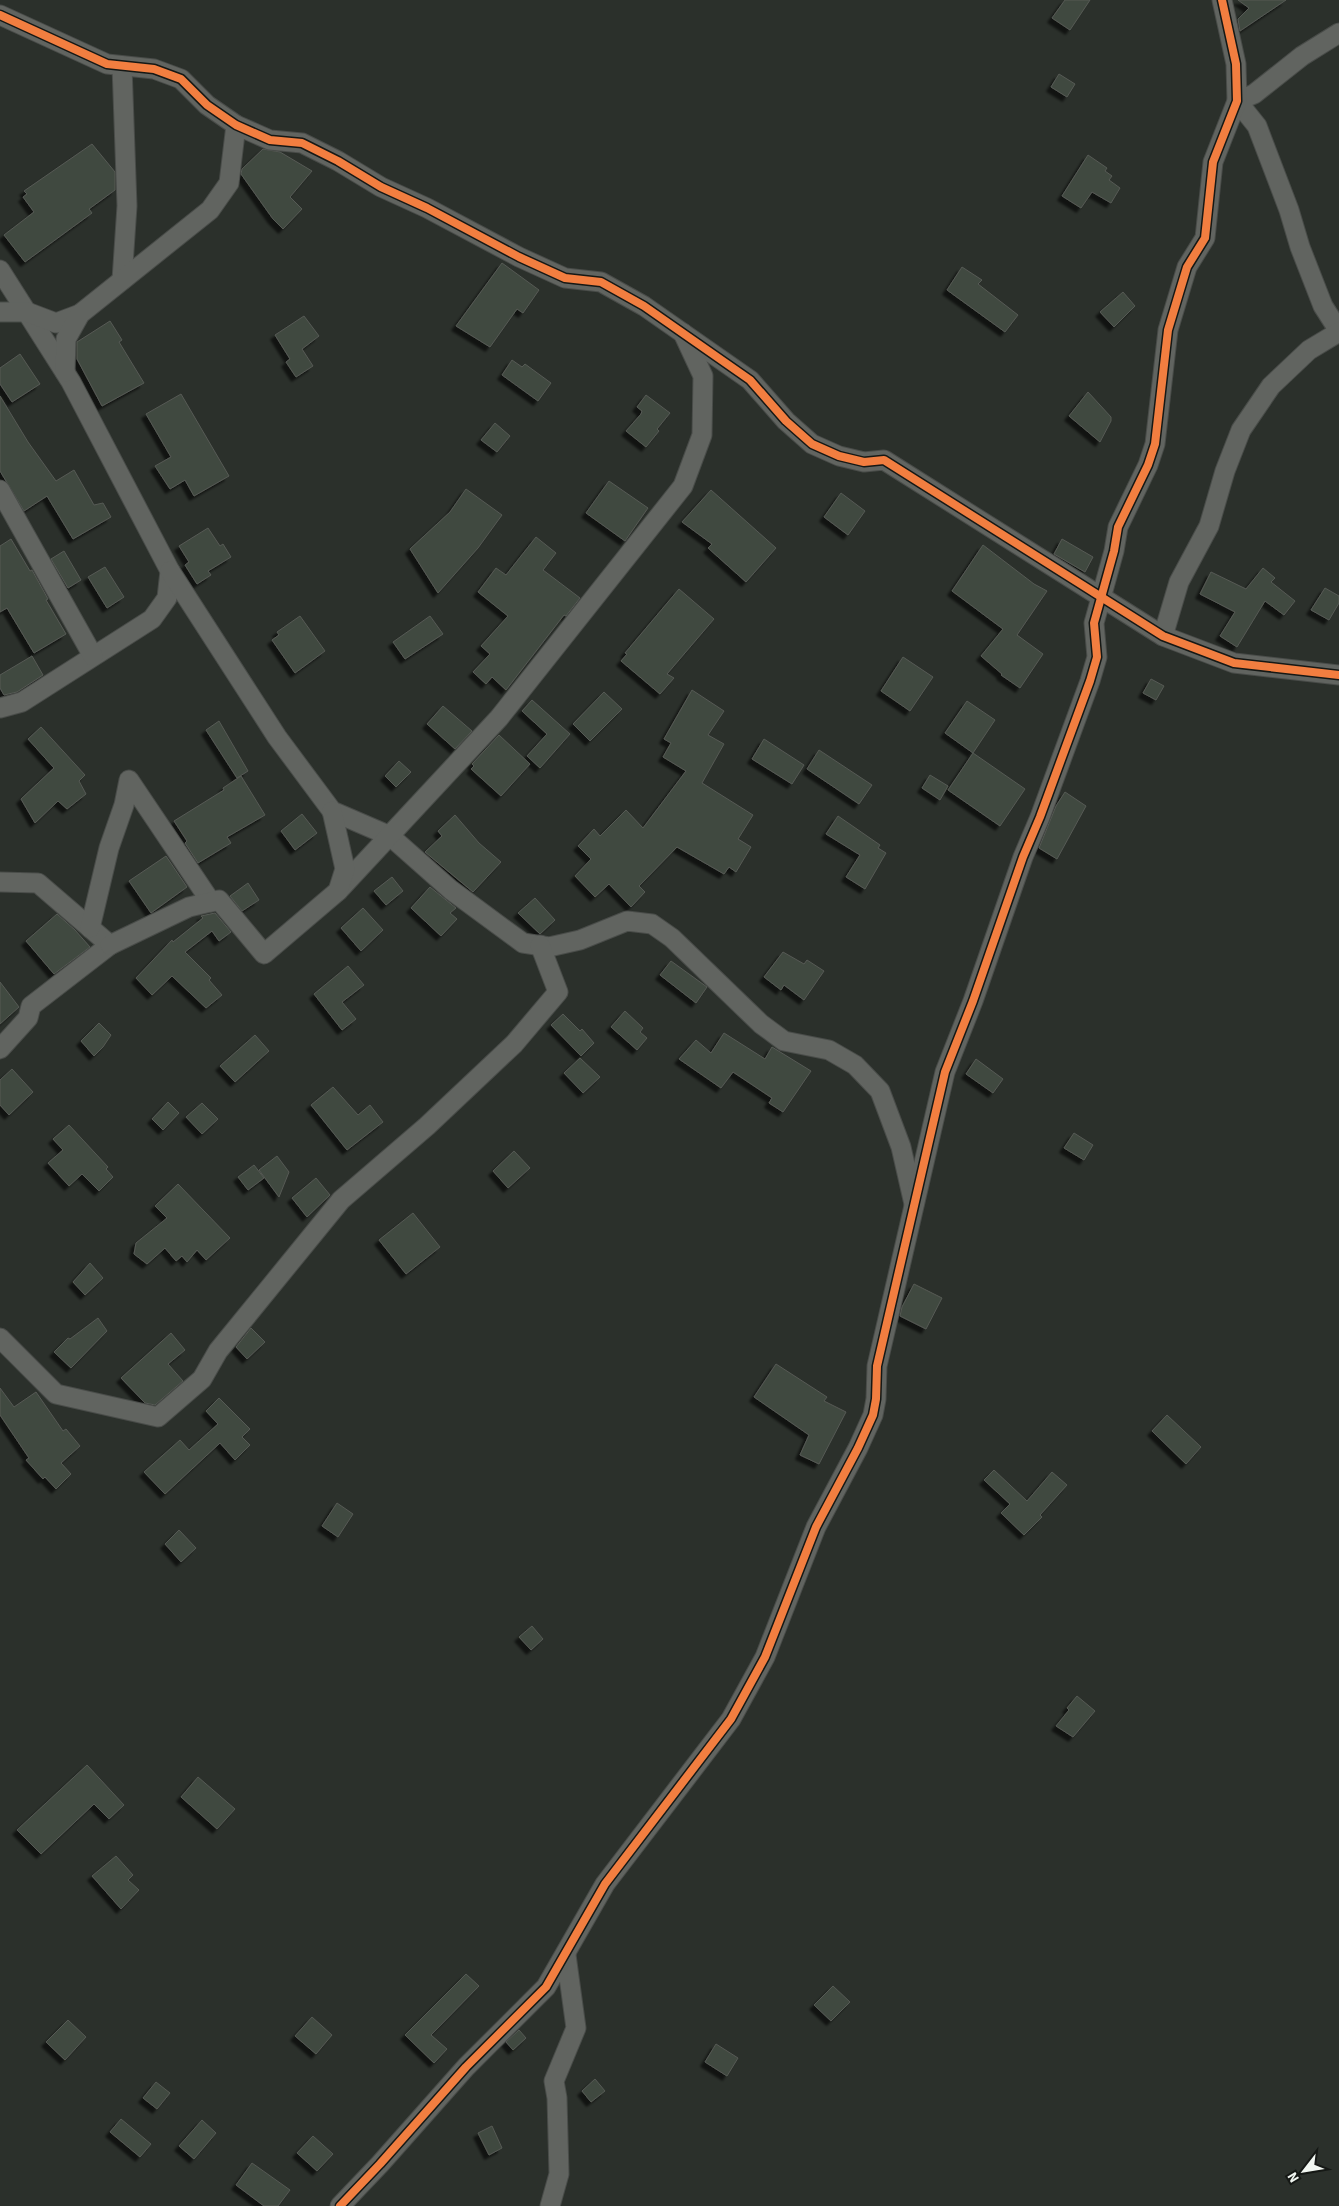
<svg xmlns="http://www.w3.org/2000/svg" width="1339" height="2206" font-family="'Source Sans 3',sans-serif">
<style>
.building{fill:#414940;stroke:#565a55;filter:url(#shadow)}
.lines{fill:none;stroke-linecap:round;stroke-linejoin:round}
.minor-casing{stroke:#494c49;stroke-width:21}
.minor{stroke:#616460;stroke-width:19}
.cycleway-casing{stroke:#151815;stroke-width:11}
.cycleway{stroke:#f27e40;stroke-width:8}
</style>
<defs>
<filter id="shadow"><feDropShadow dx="-4.5" dy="4.5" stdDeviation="1" flood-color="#0009"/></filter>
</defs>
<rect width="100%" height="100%" fill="#2b302b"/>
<!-- building -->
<g class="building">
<polygon points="1065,0 1090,0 1070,30 1052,18"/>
<polygon points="1238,0 1286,0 1240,31 1238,19 1249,8"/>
<polygon points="1059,74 1075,84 1067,97 1051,87"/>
<polygon points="92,144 115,172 115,190 89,209 92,213 25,262 4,235 34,212 23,197 27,194 24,191"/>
<polygon points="263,149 280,152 312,171 290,197 302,209 283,229 273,219 241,174 242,169"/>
<polygon points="1088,155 1107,168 1105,171 1112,176 1109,180 1120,188 1111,203 1092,192 1081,208 1062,196"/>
<polygon points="502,263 539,290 523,313 517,309 490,347 456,326"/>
<polygon points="962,267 982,280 978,284 1018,315 1005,332 947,290"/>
<polygon points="1123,292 1135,306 1114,327 1100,312"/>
<polygon points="304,316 319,336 302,349 313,366 296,377 286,362 290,359 275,335"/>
<polygon points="110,321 122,340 119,342 144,383 102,406 77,359 77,342"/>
<polygon points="20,354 40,384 12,402 0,384 0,368"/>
<polygon points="512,360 522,367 525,364 551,383 538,401 502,375"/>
<polygon points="1088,392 1111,417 1111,421 1100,442 1069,416"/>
<polygon points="181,394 229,476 194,496 185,480 170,489 155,466 171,457 146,414"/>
<polygon points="646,395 670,413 657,429 659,431 646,447 626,431 641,414 642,411 637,407"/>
<polygon points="0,396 28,442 56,481 74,470 94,505 103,503 111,517 73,539 47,496 24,511 0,471"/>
<polygon points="495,423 510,436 497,452 481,440"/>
<polygon points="609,481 648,508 625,541 586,513"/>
<polygon points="466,489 502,515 478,548 438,593 410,549 450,512"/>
<polygon points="711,490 776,548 746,582 708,548 712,544 682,522"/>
<polygon points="841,493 865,511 848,535 824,517"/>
<polygon points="208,528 220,546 223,544 231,557 208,571 211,575 197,584 185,565 189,562 179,546"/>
<polygon points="536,537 556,553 543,570 580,598 566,616 564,615 506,690 492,677 486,684 473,672 490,654 481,646 508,616 478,592 496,568 506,575"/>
<polygon points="11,539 30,571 32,570 48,599 46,600 66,634 34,653 7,608 0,612 0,546"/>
<polygon points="1062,539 1093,557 1085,572 1054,554"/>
<polygon points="983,545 1034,584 1047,591 1017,635 1043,654 1020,688 1001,675 1002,674 981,656 1003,629 952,591"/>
<polygon points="64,551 81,580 68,588 51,559"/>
<polygon points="105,567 124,597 107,608 88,577"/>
<polygon points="1263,568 1275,578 1271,582 1295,601 1284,615 1265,601 1237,647 1220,636 1235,612 1200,594 1211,572 1246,589"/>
<polygon points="1325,588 1339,596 1339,603 1329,620 1311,610"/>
<polygon points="679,589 714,619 667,674 674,678 660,694 621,661 627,654 625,653"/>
<polygon points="300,616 325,651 295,673 272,640 279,635 277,632"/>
<polygon points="430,616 443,634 405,659 393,642"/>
<polygon points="32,656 43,675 17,692 4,695 0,688 0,675"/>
<polygon points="903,657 933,677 910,711 881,691"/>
<polygon points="1151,679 1164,686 1156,700 1143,693"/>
<polygon points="692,690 724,711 708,735 724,744 702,783 753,815 738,839 751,847 736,872 729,867 724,874 677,847 639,886 645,892 631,907 609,884 595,897 575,876 591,859 578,846 594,829 600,836 626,810 643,828 686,771 663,757 671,743 664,739"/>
<polygon points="604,692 622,709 590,741 573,724"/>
<polygon points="532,700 570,734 540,768 527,756 547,734 522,711"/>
<polygon points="967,701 995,720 973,753 945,733"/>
<polygon points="443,706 472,731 455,749 427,724"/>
<polygon points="219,721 248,771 237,778 206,730"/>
<polygon points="41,727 85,775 79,781 86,794 67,809 58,801 35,823 21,799 54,768 28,739"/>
<polygon points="499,735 530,764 501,796 471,769 474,766 472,764"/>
<polygon points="764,739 804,765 792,784 752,759"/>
<polygon points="819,750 872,785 859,804 807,769"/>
<polygon points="973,753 1025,789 1000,826 948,790"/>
<polygon points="399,761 411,772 396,787 385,776"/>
<polygon points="930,775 948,786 940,800 922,788"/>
<polygon points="241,776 265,815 227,837 231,843 198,863 185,843 187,841 174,821 224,790 223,788"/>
<polygon points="1065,792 1086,806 1057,859 1039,848 1056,806"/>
<polygon points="302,814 317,833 295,850 281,831"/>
<polygon points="455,815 479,843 501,862 473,892 425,852 442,836 438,831"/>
<polygon points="838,816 880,845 878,848 886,853 865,889 846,877 860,855 826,834"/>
<polygon points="166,856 187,887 151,913 129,881"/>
<polygon points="392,877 403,891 386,905 374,891"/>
<polygon points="248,883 259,900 242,911 230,896"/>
<polygon points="430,887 456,908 450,913 457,919 441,936 411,908"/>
<polygon points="535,898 555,920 540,934 518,913"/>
<polygon points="363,908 383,930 361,951 341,928"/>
<polygon points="215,913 231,932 219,941 212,931 185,952 211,978 209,980 222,995 206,1008 172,976 152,995 136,978 172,940 173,942 203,918 201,916"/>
<polygon points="57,914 75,930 90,947 54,974 26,941"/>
<polygon points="783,952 804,964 807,960 824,971 804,1000 784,985 781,990 764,977"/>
<polygon points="671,961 707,987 696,1003 660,975"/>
<polygon points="348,966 364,985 342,1002 356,1019 342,1030 314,994"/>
<polygon points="0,982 19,1007 0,1024"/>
<polygon points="625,1011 643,1028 640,1032 647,1038 637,1050 611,1027"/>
<polygon points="563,1014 580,1031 582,1029 594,1043 581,1056 551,1025"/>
<polygon points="99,1023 111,1035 103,1047 94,1056 81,1041"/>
<polygon points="724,1033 765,1059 772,1047 811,1071 783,1112 769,1103 772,1098 733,1072 721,1088 679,1059 696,1040 711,1053"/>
<polygon points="255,1035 269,1051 235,1082 220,1066"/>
<polygon points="580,1058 600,1077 583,1093 564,1073"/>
<polygon points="976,1059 1003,1079 993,1093 966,1074"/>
<polygon points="12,1069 33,1092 9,1115 0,1105 0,1080"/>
<polygon points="333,1087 358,1115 370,1105 383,1122 347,1150 311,1105"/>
<polygon points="168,1102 179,1113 163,1130 152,1119"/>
<polygon points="202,1103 218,1119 202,1134 186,1117"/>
<polygon points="69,1125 108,1167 106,1169 113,1177 99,1191 82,1174 69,1186 48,1163 63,1150 53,1139"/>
<polygon points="1074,1133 1093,1145 1084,1160 1064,1148"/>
<polygon points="514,1151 530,1168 508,1188 493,1171"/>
<polygon points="277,1156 289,1172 279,1197 259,1170"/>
<polygon points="254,1165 264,1178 248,1190 238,1177"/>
<polygon points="316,1178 330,1195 307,1217 292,1198"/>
<polygon points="178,1184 230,1238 206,1260 197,1250 187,1262 182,1256 176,1261 165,1248 147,1264 134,1254 136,1243 167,1218 155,1206"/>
<polygon points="413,1213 440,1247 406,1274 379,1240"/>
<polygon points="90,1263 103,1278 85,1295 73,1282"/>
<polygon points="914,1284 942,1298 926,1329 900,1316 902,1307"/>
<polygon points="98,1318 107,1331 71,1368 54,1352 68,1338 70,1339"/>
<polygon points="251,1328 265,1342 247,1359 236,1347"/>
<polygon points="171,1333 185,1350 168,1364 183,1381 155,1405 145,1403 121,1378"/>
<polygon points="776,1364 827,1397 824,1401 846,1412 819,1464 800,1455 809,1435 754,1397"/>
<polygon points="0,1388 14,1407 36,1392 63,1431 66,1429 80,1446 61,1463 71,1474 56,1489 45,1477 43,1479 26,1460 29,1458 0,1415"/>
<polygon points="219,1398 250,1429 242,1437 250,1445 235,1460 220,1443 165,1494 144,1472 180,1440 189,1450 218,1424 206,1411"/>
<polygon points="1167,1415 1201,1447 1186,1464 1152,1431"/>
<polygon points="994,1470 1027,1501 1052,1472 1067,1485 1040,1515 1042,1517 1024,1535 1001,1513 1010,1504 984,1480"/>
<polygon points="337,1503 353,1514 338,1537 322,1526"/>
<polygon points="179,1530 196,1548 181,1562 165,1544"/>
<polygon points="532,1626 543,1639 531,1650 519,1637"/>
<polygon points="1077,1696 1095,1711 1073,1737 1056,1726 1069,1710 1067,1708"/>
<polygon points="87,1765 124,1805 109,1819 94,1804 41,1854 17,1830"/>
<polygon points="198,1777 235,1809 217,1829 181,1797"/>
<polygon points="116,1856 133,1875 128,1880 139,1890 121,1909 92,1876"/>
<polygon points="466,1974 479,1986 431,2035 447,2049 434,2063 405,2035"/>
<polygon points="833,1986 850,2002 831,2021 814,2005"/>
<polygon points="312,2017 332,2035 316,2054 295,2036"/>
<polygon points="68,2020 86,2037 65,2060 46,2042"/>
<polygon points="519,2030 526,2038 513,2050 506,2042"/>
<polygon points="716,2044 738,2058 727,2076 705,2062"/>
<polygon points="595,2079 605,2091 591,2102 582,2091"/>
<polygon points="156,2082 170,2093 157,2109 143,2098"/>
<polygon points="121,2119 151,2144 140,2157 110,2132"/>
<polygon points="202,2120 216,2133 194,2159 179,2146"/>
<polygon points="492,2126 502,2148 489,2155 478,2133"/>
<polygon points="313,2136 333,2154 317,2171 297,2153"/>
<polygon points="252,2163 290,2190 278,2206 264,2206 236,2185"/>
</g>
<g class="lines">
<!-- minor casing -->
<g class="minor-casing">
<g id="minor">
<polyline points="0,15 107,64 154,69 181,79 207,105 236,125 270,140 302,143 338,161 381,187 427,208 519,257 565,278 601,282 644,306 750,380 786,421 812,444 839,456 864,462 884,460 1163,636 1234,663 1339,675"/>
<polyline points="1339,33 1302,56 1254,94 1237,101 1257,126 1289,210 1300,247 1323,306 1339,331"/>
<polyline points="122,66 127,206 122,280"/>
<polyline points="0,270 71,382 170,571 167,598 152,619 22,702 0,708"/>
<polyline points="0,312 27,312 56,323 80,314"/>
<polyline points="65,372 66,339 80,314 210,210 229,183 236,125"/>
<polyline points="0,490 93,656"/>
<polyline points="170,571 277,737 332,811 390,836 451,890 523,943 549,947 580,940 627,921 652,924 672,938 761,1024 784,1041 829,1050 855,1065 880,1091 901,1147 914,1204"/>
<polyline points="1163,636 1179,582 1209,526 1225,471 1241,430 1271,386 1309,350 1339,332"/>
<polyline points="0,882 38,883 110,945 31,1006 28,1018 0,1049"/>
<polyline points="338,891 499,718 683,486 702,435 703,376 683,333"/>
<polyline points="90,928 109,848 124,805 129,780 211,902"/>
<polyline points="110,945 189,907 219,900 264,954 338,891 345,869 332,811"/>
<polyline points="0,1338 56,1394 158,1417 202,1379 218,1351 341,1200 427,1126 514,1044 558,992 540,945"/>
<polyline points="340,2206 380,2164 466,2067 546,1987 605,1884 731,1719 765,1657 816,1527 858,1448 873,1415 876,1399 877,1366 945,1072 973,1001 1023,857 1040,817 1090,681 1097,657 1094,623 1114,551 1118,527 1148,465 1155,444 1168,330 1187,267 1205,238 1213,162 1237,101 1236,64 1222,0"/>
<polyline points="550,2206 559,2174 557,2098 554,2081 576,2028 566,1955"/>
</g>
</g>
<!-- minor -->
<use href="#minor" class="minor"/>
<!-- cycleway casing -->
<g class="cycleway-casing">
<g id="cycleway">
<polyline points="0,15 107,64 154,69 181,79 207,105 236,125 270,140 302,143 338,161 381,187 427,208 519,257 565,278 601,282 644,306 750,380 786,421 812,444 839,456 864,462 884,460 1163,636 1234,663 1339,675"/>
<polyline points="340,2206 380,2164 466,2067 546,1987 605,1884 731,1719 765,1657 816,1527 858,1448 873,1415 876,1399 877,1366 945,1072 973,1001 1023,857 1040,817 1090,681 1097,657 1094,623 1114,551 1118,527 1148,465 1155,444 1168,330 1187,267 1205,238 1213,162 1237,101 1236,64 1222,0"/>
</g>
</g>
<!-- cycleway -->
<use href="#cycleway" class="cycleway"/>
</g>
<!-- north arrow -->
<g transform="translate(1304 2171) rotate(239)" stroke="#151815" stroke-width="4" paint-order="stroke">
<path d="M0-4L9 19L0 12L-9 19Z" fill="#f1f6f1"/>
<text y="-8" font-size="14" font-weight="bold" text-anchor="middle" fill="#f1f6f1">N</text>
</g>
</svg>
